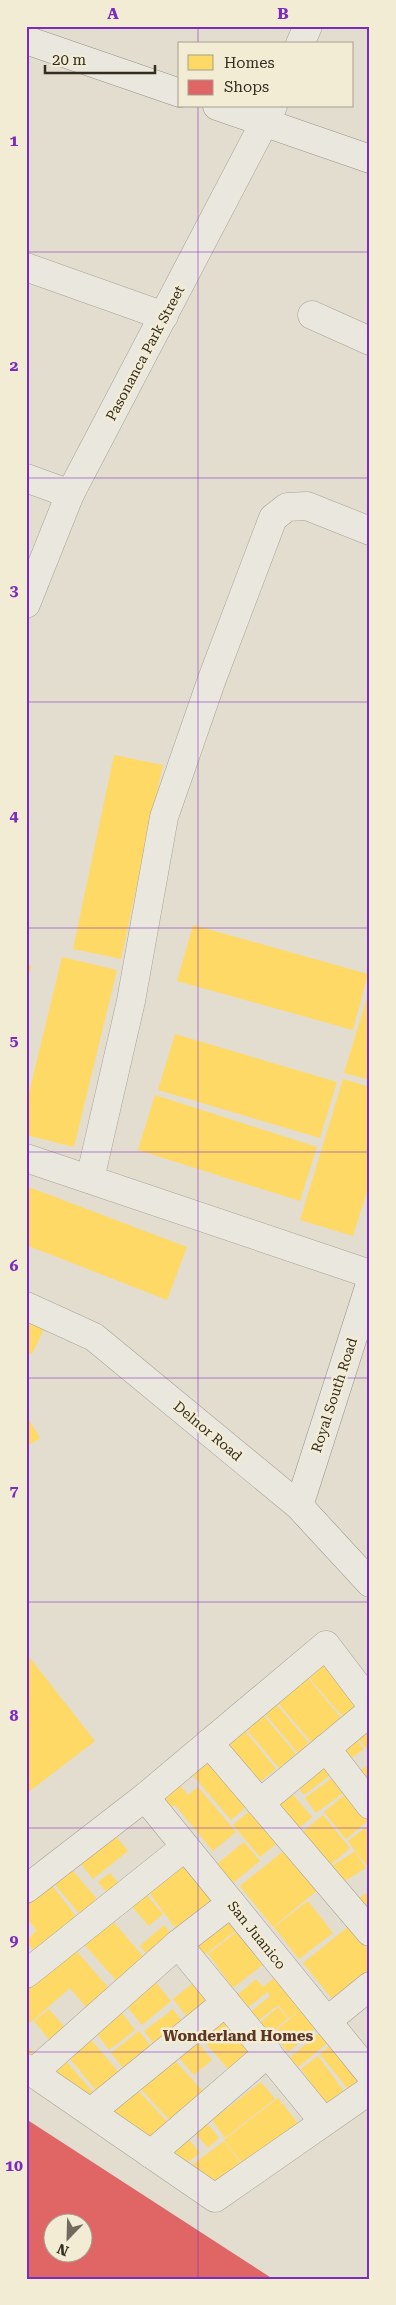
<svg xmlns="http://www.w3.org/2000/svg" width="396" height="2305" font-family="'Roboto Serif',serif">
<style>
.homes{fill:#ffd966}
.shops{fill:#e06666;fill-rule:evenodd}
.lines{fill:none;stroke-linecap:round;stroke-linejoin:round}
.street-casing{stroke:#a7a296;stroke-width:29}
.secondary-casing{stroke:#979287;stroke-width:29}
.street{stroke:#eae7de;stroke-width:28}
.secondary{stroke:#eae7de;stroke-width:28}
.grid{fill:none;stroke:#7b2cbf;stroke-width:1;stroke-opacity:0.55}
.labels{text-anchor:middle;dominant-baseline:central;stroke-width:5;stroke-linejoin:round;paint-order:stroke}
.street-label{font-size:14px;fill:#352c20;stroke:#f2ecd5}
.neighbourhood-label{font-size:15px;font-weight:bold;fill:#5d3523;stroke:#f2ecd5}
.neatline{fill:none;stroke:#7b2cbf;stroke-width:2}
.grid-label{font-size:16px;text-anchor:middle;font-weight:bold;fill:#7b2cbf}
</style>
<rect width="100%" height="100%" fill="#e2ddce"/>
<!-- homes -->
<g class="homes">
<polygon points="114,755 163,765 121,959 73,949"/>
<polygon points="193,925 368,974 353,1030 177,981"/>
<polygon points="62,957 117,970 74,1147 26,1135 26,1105"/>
<polygon points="26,964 32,966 26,979"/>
<polygon points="369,991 370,991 370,1080 344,1073"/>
<polygon points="175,1034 337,1082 320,1138 158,1090"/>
<polygon points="343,1079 370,1087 370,1182 353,1236 300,1220"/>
<polygon points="155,1095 317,1147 300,1201 138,1150"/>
<polygon points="26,1186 187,1247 167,1300 26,1245"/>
<polygon points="26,1319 45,1327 32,1354 26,1352"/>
<polygon points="26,1415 40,1438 26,1447"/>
<polygon points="26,1653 95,1741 26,1794"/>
<polygon points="325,1657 362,1701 343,1717 305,1673"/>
<polygon points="303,1672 341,1718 311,1742 273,1697"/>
<polygon points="272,1699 309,1743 298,1753 261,1709"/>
<polygon points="259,1710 296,1754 279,1768 242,1724"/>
<polygon points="370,1717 370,1753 352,1731"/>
<polygon points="240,1725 276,1769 255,1786 219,1743"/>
<polygon points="351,1732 364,1749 343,1764 330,1747"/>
<polygon points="213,1752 254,1800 231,1820 189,1771"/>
<polygon points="322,1758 333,1773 304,1795 292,1780"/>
<polygon points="370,1763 370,1800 352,1777"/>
<polygon points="173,1777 188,1795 198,1787 236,1832 213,1851 175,1805 168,1810 154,1792"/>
<polygon points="332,1778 343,1793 316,1813 305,1798"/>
<polygon points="288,1789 312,1817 292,1834 268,1805"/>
<polygon points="347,1793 369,1820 346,1839 324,1812"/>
<polygon points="257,1804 284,1838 260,1857 233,1825"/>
<polygon points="323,1815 350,1848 329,1866 301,1833"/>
<polygon points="370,1824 370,1870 348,1841"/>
<polygon points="111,1830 128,1851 93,1879 76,1858"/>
<polygon points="244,1842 260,1861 233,1883 217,1864"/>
<polygon points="292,1844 325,1884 273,1927 240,1886"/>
<polygon points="355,1851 366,1868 340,1884 329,1868"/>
<polygon points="185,1859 221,1906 181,1936 146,1888"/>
<polygon points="69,1866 102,1905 84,1919 52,1881"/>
<polygon points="110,1873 122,1887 111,1897 98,1882"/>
<polygon points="50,1883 82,1924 40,1958 26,1941 37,1930 26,1918 26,1902"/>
<polygon points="141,1888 163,1914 149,1926 127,1901"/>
<polygon points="370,1891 370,1919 357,1899"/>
<polygon points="308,1901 333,1933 299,1959 274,1927"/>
<polygon points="110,1918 149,1963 122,1987 82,1942"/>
<polygon points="231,1920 238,1929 203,1956 196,1948"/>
<polygon points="164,1925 175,1938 151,1959 140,1946"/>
<polygon points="349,1926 370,1952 370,1973 334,2001 303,1963"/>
<polygon points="243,1927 269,1960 233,1988 208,1954"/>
<polygon points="73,1947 113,1993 90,2012 70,1988 30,2023 26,2019 26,1985"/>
<polygon points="282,1971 323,2022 288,2052 273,2033 301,2009 289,2018 278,2005 254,2024 247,2015 270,1996 267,1992 245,2010 235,1997 256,1979 263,1987"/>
<polygon points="150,1975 171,2001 142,2025 121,1999"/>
<polygon points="201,1977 220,2001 192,2023 173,1999"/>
<polygon points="116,2005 135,2030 109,2050 90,2024"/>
<polygon points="278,2007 288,2018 264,2039 254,2028"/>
<polygon points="49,2009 67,2030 51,2042 34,2021"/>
<polygon points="173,2009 186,2026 157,2048 144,2031"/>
<polygon points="226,2012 262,2054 235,2077 198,2034"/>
<polygon points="327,2027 335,2037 297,2068 289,2058"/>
<polygon points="139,2031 155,2051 127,2073 111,2053"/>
<polygon points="87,2035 123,2077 100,2095 65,2053"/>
<polygon points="192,2036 212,2060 194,2075 174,2052"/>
<polygon points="337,2040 369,2079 352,2094 320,2054"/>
<polygon points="26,2042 35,2056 26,2062"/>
<polygon points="61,2055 97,2097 86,2106 39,2073"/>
<polygon points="170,2055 209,2098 174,2125 139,2087"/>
<polygon points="318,2056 346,2094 328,2107 301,2069"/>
<polygon points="261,2082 275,2099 225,2138 212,2120"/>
<polygon points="136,2088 171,2126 147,2147 112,2109"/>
<polygon points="278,2098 301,2127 247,2169 224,2140"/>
<polygon points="207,2123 219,2138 208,2148 195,2133"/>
<polygon points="185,2135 200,2153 177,2171 163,2151"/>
<polygon points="224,2141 241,2163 209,2188 192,2165"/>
</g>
<!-- shops -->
<path class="shops" d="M26 2119 273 2279H26ZM52 2222H82V2252H52Z"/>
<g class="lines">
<!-- street casing -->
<g class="street-casing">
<g id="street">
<polyline points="300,44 308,26"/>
<polyline points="26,267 164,316"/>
<polyline points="312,315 370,341"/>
<polyline points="26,478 70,494"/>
<polyline points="26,604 70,494 273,106"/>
<polyline points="26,1158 370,1274"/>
<polyline points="90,1179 131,1001 164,817 212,679 273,518 287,507 307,506 370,531"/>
<polyline points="26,1306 94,1337 299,1506"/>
<polyline points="209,1743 370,1932"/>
<polyline points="326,1748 370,1805"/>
<polyline points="145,1797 370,2074"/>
<polyline points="260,1803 370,1712"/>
<polyline points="26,1889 145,1797 326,1645 370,1703"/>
<polyline points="178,1944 324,2122"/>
<polyline points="26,1974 185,1847"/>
<polyline points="327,2021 370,1986"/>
<polyline points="26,2068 215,2198 370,2090"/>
<polyline points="33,2073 178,1944 231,1903"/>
<polyline points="91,2112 226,2002"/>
<polyline points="151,2154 268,2053"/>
</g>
</g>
<!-- secondary casing -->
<g class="secondary-casing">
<g id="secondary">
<polyline points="26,40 180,93"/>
<polyline points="217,106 370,159"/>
<polyline points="370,1284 299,1506 370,1583"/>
</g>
</g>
<!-- street -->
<use href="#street" class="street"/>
<!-- secondary -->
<use href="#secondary" class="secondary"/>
</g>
<!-- grid -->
<path class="grid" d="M198 26V44M198 106V2279M26 252H370M26 478H370M26 702H370M26 928H370M26 1152H370M26 1378H370M26 1602H370M26 1828H370M26 2052H370"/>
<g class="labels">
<!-- street labels -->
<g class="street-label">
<text transform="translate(145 353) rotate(-62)">Pasonanca Park Street</text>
<text transform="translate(334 1395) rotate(-72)">Royal South Road</text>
<text transform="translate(208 1431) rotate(40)">Delnor Road</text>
<text transform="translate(257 1935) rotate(51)">San Juanico</text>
</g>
<!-- neighbourhood labels -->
<g class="neighbourhood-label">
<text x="238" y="2036">Wonderland Homes</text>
</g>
</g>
<!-- border -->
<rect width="396" height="2305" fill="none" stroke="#f2ecd5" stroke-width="55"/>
<!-- legend -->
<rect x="178" y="42" width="175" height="65" fill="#f2ecd5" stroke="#a69f8d"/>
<rect x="188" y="55" width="25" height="15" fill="#ffd966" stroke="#a69f8d"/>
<text x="224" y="68" font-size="15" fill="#352c20">Homes</text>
<rect x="188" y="80" width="25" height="15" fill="#e06666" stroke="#a69f8d"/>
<text x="224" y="92" font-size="15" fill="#352c20">Shops</text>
<!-- north arrow -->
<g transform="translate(68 2238) rotate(203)"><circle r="24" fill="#f2ecd5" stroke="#a69f8d"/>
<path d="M0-4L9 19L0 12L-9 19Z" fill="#726a5d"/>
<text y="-8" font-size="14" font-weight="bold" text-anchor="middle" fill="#352c20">N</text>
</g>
<!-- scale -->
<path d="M45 65v8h110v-8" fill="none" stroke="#352c20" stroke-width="2.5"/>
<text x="52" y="65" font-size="15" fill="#352c20" stroke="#f2ecd5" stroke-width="4" paint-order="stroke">20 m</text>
<rect x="28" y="28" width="340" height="2250" class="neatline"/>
<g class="grid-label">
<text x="113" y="19">A</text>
<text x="283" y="19">B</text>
<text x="14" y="146">1</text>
<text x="14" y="371">2</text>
<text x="14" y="596">3</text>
<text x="14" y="821">4</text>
<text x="14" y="1046">5</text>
<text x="14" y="1271">6</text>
<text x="14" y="1496">7</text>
<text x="14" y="1721">8</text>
<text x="14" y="1946">9</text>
<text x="14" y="2171">10</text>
</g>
</svg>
